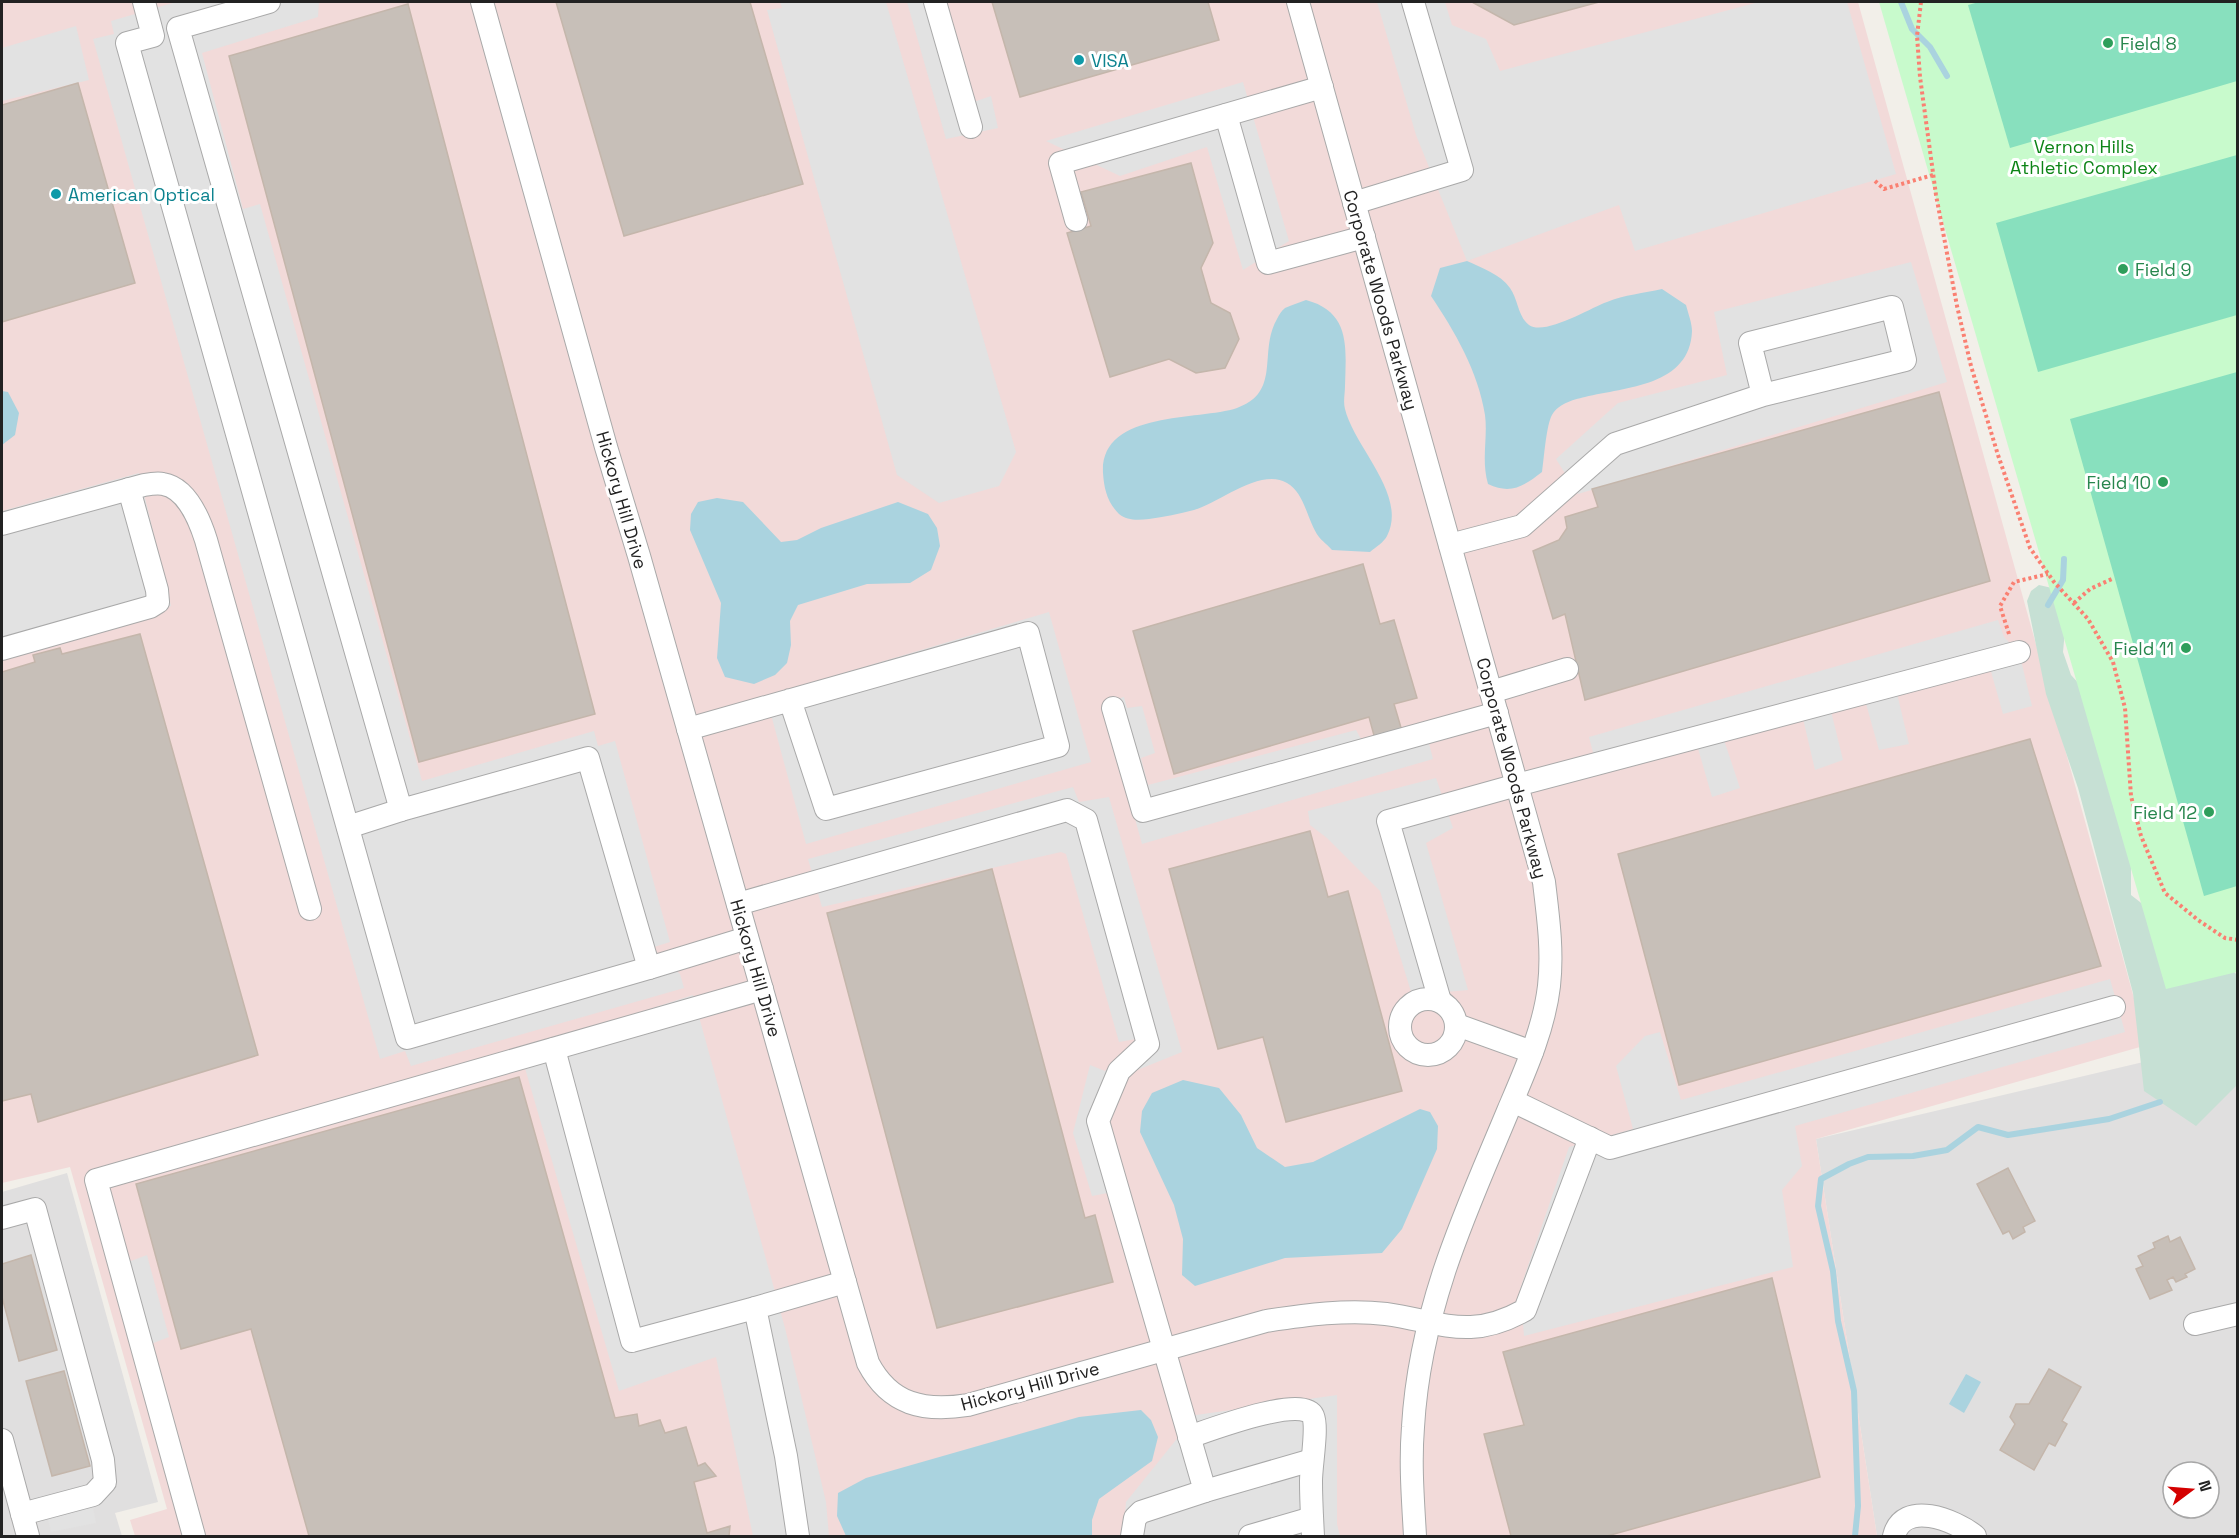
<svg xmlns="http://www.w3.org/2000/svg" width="2239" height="1538" font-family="'Space Grotesk',sans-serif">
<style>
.residential{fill:#e0dfdf;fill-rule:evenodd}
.commercial{fill:#f2dad9}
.wetland{fill:#c6e0d4}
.park{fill:#c8facc}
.pitch{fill:#88e0be}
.parking{fill:#e2e2e2}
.water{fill:#aad3df}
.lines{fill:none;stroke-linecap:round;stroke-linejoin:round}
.stream{stroke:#aad3df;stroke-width:6}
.building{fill:#c7bfb8;stroke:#c4b6ab;stroke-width:1.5}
.minor-casing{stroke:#a9a9a9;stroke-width:24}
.path{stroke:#fa8072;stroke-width:4;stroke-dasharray:3 3;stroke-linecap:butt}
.minor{stroke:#fff;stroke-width:22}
.leisure-dot{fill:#2e9e5b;stroke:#fff;stroke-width:2}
.culture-dot{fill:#0f9aa8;stroke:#fff;stroke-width:2}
.labels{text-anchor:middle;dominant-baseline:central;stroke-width:6;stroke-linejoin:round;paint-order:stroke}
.leisure-label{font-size:18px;fill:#27864d;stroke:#fff;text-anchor:end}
.culture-label{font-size:18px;fill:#0d838f;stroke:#fff;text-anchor:start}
.park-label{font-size:18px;fill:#0c8416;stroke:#fff}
.street-label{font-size:18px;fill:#222;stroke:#fff}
</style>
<rect width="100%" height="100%" fill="#f2efe9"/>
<!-- residential -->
<g class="residential">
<path d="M2237 1040V1536H1877L1816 1139ZM2173 1472H2209V1508H2173Z"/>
<polygon points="67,1173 158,1502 115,1513 122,1536 2,1536 2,1192"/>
</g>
<!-- commercial -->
<polygon class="commercial" points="2,2 1858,2 2147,1045 1816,1139 1877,1536 135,1536 130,1520 167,1509 70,1167 2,1183"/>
<!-- wetland -->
<polygon class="wetland" points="2039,585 2052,588 2065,630 2063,652 2071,675 2093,699 2131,853 2131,895 2163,920 2206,942 2237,975 2237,1085 2196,1126 2144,1091 2133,993 2078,788 2046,694 2027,601 2031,591"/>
<!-- park -->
<polygon class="park" points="1879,2 2237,2 2237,972 2166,989"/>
<!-- pitch -->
<g class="pitch">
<polygon points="1979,2 2237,2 2237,81 2010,148 1968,5"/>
<polygon points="2237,155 2237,315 2038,372 1996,223"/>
<polygon points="2237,372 2237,886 2204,896 2070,419"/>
</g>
<!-- parking -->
<g class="parking">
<polygon points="176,2 319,2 318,17 202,53 243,209 260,204 422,781 594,731 598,746 615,741 670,942 654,947 658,954 680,974 684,988 411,1066 405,1051 380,1059 93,39 114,34 111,21"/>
<polygon points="780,2 886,2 1016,452 999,486 939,503 897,475 767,10 782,8"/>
<polygon points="907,2 940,2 971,103 991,96 998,128 946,139"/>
<polygon points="1377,2 1445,2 1452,25 1486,39 1500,71 1759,2 1847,2 1896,174 1635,251 1619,205 1467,261 1416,135"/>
<polygon points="76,26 89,80 2,101 2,48"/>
<polygon points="1243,82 1289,241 1243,270 1207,147 1120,176 1046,141"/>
<polygon points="1911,262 1947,382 1578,494 1556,459 1618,403 1727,375 1714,312"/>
<polygon points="139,473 171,606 2,654 2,511"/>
<polygon points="1049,612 1091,762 806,844 766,696"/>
<polygon points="1998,620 2004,637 2019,652 2032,706 2003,714 1988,661 1895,685 1909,744 1879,750 1863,693 1829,703 1843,760 1815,770 1801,710 1721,731 1740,788 1712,797 1695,738 1596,764 1589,737"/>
<polygon points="1124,697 1127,708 1142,706 1155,753 1141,758 1148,785 1356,730 1361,739 1360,750 1426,732 1433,759 1142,844 1103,703"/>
<polygon points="1436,778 1453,828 1426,843 1468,990 1412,995 1380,891 1327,838 1310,825 1308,811"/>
<polygon points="1073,787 1079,802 1109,797 1182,1052 1130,1073 1098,1121 1118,1191 1092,1196 1073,1133 1090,1065 1105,1071 1136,1039 1119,1042 1066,854 1061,852 822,907 808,859"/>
<polygon points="2110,979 2125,1032 1795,1126 1802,1166 1782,1190 1793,1267 1524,1336 1520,1289 1569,1147 1633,1129 1616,1066 1645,1036 1660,1032 1681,1100"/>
<polygon points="693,995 785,1328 826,1502 829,1536 753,1536 716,1357 619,1391 520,1051"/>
<polygon points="147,1255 169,1337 138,1349 115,1267"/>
<polygon points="1337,1395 1337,1524 1340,1536 1123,1536 1126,1502 1196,1415"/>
<polygon points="92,1503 96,1523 51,1532 47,1515"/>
</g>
<!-- water -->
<g class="water">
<path d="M1467 261C1482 268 1500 274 1510 288 1518 299 1518 317 1529 325 1545 336 1590 308 1607 302 1624 295 1644 293 1662 289L1686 305C1688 313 1692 323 1692 331 1690 386 1626 387 1585 397 1572 400 1557 404 1551 417 1546 429 1544 458 1542 472 1524 486 1511 495 1488 484 1481 460 1488 438 1485 415 1478 371 1455 332 1431 296L1440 268Z"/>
<path d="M1306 300C1351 312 1346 348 1345 386 1345 393 1343 402 1345 409 1354 447 1408 495 1387 536 1384 542 1376 547 1370 552L1332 550C1328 545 1322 541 1319 537 1307 521 1305 493 1287 483 1261 467 1219 503 1194 510 1179 514 1164 517 1149 519 1139 520 1127 521 1119 514 1107 502 1104 488 1103 473 1100 410 1198 421 1237 408 1282 392 1258 352 1277 319 1279 315 1281 311 1285 308 1291 305 1299 303 1306 300Z"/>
<polygon points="2,391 8,392 19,413 15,435 2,445"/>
<polygon points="717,498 743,502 781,542 797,540 821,528 898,502 928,514 937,528 940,546 931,570 910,583 867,584 798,605 790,621 791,645 787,663 775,675 754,684 725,677 717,658 721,603 690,530 691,514 698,502"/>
<polygon points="1183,1080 1219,1088 1241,1115 1257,1148 1285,1167 1313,1162 1420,1109 1430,1112 1438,1126 1437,1149 1402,1229 1382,1253 1285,1258 1195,1286 1182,1275 1183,1239 1174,1205 1140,1132 1142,1111 1152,1093"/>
<polygon points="1966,1374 1981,1382 1964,1413 1949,1404"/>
<polygon points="1141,1410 1151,1420 1158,1437 1152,1461 1099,1499 1092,1520 1092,1536 846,1536 837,1516 838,1493 866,1478 1079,1417"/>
</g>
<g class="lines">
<!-- stream -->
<g class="stream">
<polyline points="1901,2 1912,29 1930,47 1947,76"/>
<polyline points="2048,605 2063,580 2064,559"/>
<polyline points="1855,1536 1858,1506 1854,1391 1838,1321 1833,1271 1818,1206 1821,1179 1849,1164 1868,1157 1913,1156 1947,1150 1978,1127 2008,1135 2109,1119 2160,1102"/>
</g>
</g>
<!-- building -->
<g class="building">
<polygon points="556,2 750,2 803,184 624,236"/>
<polygon points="992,2 1208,2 1219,40 1020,97"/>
<polygon points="1472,2 1599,2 1514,25"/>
<polygon points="408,4 595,714 419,762 229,56"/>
<polygon points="78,83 135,283 2,322 2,105"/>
<polygon points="1191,163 1213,243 1201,268 1211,303 1230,313 1239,339 1225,368 1196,373 1169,359 1110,377 1067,233 1091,226 1081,192"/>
<polygon points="1939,392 1990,581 1585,700 1565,614 1553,619 1533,551 1559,540 1567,528 1565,517 1598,507 1592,489"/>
<polygon points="1363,564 1380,624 1394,620 1417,698 1394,704 1402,731 1375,739 1369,717 1174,774 1133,631"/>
<polygon points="140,634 258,1055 38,1122 31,1094 2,1101 2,672 35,662 33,655 60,648 62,654"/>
<polygon points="2030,739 2101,966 1679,1085 1618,854"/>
<polygon points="1310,831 1328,897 1348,891 1402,1091 1286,1122 1263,1037 1218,1049 1169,869"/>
<polygon points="992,869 1085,1218 1095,1215 1113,1282 937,1328 827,913"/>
<polygon points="519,1077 615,1418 637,1414 639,1426 660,1420 665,1433 686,1427 698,1466 705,1463 716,1476 694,1482 707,1533 730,1526 729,1536 309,1536 251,1329 181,1349 136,1184"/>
<polygon points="2008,1168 2035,1221 2023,1227 2025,1232 2013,1239 2009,1231 2003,1234 1977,1184"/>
<polygon points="2168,1236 2170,1242 2180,1237 2195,1269 2185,1274 2187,1277 2176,1282 2173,1277 2167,1280 2172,1290 2150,1299 2136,1269 2143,1266 2138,1256 2155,1248 2153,1243"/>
<polygon points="31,1255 57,1350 19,1361 2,1297 2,1264"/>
<polygon points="1772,1278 1820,1477 1607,1536 1511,1536 1484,1434 1524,1425 1503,1352"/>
<polygon points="2049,1369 2081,1387 2062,1421 2067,1424 2055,1446 2049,1443 2034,1470 2000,1450 2015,1424 2010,1417 2016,1404 2029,1404"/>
<polygon points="64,1371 90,1466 52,1476 26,1381"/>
</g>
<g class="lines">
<!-- minor casing -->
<g class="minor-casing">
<g id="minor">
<polyline points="144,2 153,36 127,43 407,1038 649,968"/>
<polyline points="269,2 178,28 401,810 588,758 649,968 747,938"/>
<path d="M482 2 606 447 639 556 868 1363C890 1405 924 1412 968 1405L1266 1321C1305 1315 1347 1309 1386 1314 1443 1322 1469 1341 1525 1310L1590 1138"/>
<polyline points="935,2 971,127"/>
<path d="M1298 2 1544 882C1548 916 1553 951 1549 986 1544 1029 1525 1071 1508 1111 1486 1164 1462 1217 1444 1272 1428 1321 1416 1375 1413 1427 1410 1464 1413 1500 1415 1536"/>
<polyline points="1226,115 1268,263 1364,237"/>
<polyline points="1354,203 1462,170 1413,2"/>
<polyline points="1076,220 1060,163 1322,87"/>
<path d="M2 524 144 485C150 484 158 483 163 484 187 488 200 521 206 540L310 909"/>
<polyline points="1450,545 1522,526 1615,444 1763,395 1905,360 1892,307 1750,343 1763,395"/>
<polyline points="2,649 150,607 158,602 157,590 129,489"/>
<polyline points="1491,692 1567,669"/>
<polyline points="1113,708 1143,811 1497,713"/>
<polyline points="688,729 1028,633 1058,746 826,809 790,700"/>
<polyline points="348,827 401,810"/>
<polyline points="738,904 1067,810 1086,820 1148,1044 1119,1071 1098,1121 1205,1491 1141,1512 1135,1518 1132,1536"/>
<circle cx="1428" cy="1027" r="28"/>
<polyline points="1440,1001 1388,821 1517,785 2019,652"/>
<polyline points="1457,1025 1532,1052"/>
<polyline points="554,1049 632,1341 755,1308"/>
<polyline points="1513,1101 1610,1148 2114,1007"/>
<polyline points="2,1218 35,1209 103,1460 105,1482 93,1495 22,1514"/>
<polyline points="2195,1324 2238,1314"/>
<path d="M1189 1437C1207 1431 1303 1394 1313 1416 1318 1428 1311 1465 1311 1481 1311 1499 1312 1518 1313 1536"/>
<polyline points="2,1440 28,1536"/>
<polyline points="1205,1491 1312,1460"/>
<polyline points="194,1536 96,1180 762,989"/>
<polyline points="798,1536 786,1456 755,1308 845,1282"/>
<polyline points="1250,1536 1312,1518"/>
<path d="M1894 1536C1903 1499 1955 1520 1975 1536"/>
</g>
</g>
<!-- path -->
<g class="path">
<polyline points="1921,2 1917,36 1920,77 1936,195 1957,306 1971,366 1998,455 2030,548 2054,582 2088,619 2113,662 2125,708 2131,796 2141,836 2165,893 2198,920 2225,938 2238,940"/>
<polyline points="1875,181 1884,189 1933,175"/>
<polyline points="2074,603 2090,589 2114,578"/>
<polyline points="2009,634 2000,606 2014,582 2048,574"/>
</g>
<!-- minor -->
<use href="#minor" class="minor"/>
</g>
<!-- markers -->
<g class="leisure-dot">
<circle cx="2108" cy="43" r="6"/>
<circle cx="2123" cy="269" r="6"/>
<circle cx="2163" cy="482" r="6"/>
<circle cx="2186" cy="648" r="6"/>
<circle cx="2209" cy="812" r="6"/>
</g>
<g class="culture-dot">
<circle cx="1079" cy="60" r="6"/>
<circle cx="56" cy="194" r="6"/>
</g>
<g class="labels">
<!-- leisure labels -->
<g class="leisure-label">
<text x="2120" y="43" text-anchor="start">Field 8</text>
<text x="2135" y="269" text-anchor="start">Field 9</text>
<text x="2151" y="482">Field 10</text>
<text x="2174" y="648">Field 11</text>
<text x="2197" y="812">Field 12</text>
</g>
<!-- culture labels -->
<g class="culture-label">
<text x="1091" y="60">VISA</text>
<text x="68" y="194">American Optical</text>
</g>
<!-- park labels -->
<g class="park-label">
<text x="2084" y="146">Vernon Hills<tspan x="2084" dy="21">Athletic Complex</tspan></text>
</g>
<!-- street labels -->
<g class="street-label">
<text transform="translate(1381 300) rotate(74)">Corporate Woods Parkway</text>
<text transform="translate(622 500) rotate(74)">Hickory Hill Drive</text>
<text transform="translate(1512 768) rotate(75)">Corporate Woods Parkway</text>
<text transform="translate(756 968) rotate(74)">Hickory Hill Drive</text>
<text transform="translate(1030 1386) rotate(-15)">Hickory Hill Drive</text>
</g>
</g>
<!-- border -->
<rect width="2239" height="1538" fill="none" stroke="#222222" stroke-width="6"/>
<!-- north arrow -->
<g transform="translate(2191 1490) rotate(74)"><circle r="28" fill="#ffffff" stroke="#a7a7a7" stroke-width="1.5"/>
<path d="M0-4.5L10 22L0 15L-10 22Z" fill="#d40000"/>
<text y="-9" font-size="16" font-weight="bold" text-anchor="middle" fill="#222222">N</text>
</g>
</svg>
